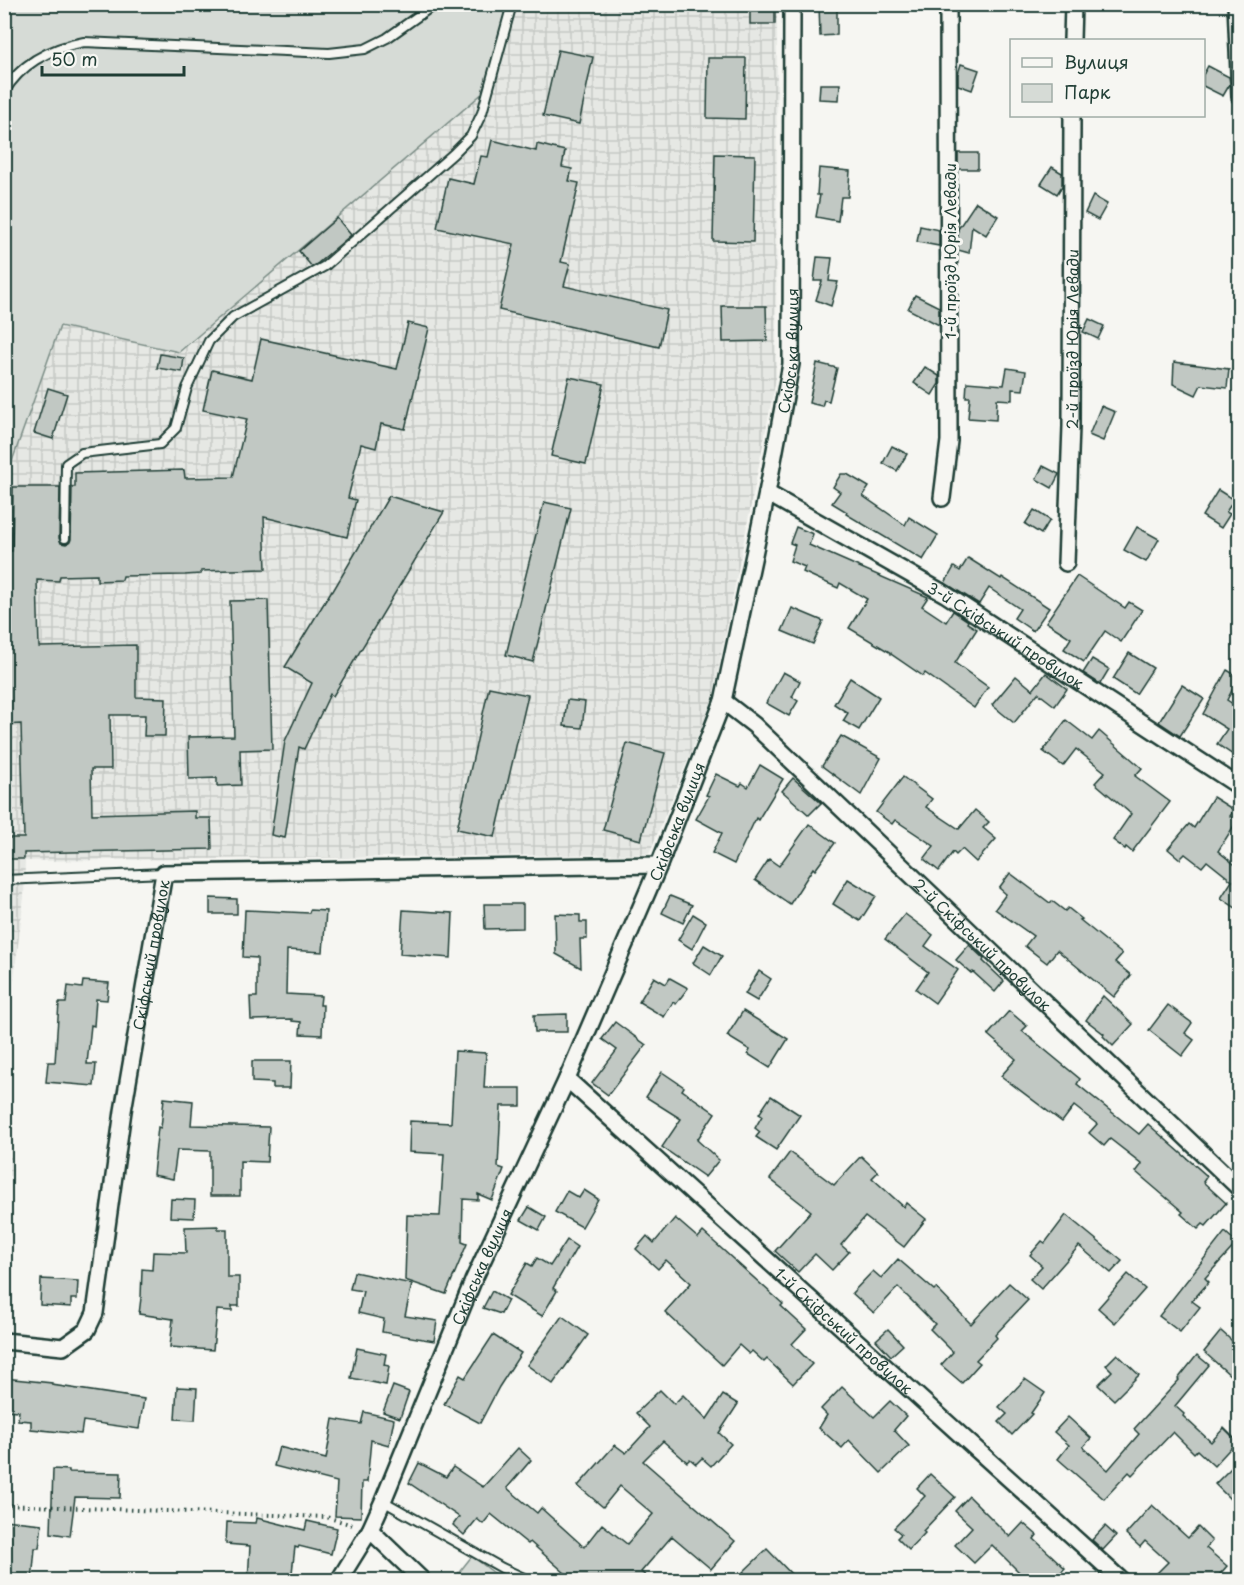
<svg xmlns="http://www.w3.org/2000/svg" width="1244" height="1585" font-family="'Playpen Sans',sans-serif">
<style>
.industrial{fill:url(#industrial-grid)}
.green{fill:#d6dbd6;stroke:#7a8c85;stroke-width:1.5}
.building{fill:#c1c8c3;stroke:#1f3d34;stroke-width:1.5}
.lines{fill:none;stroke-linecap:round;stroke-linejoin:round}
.service-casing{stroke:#1f3d34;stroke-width:12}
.minor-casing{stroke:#1f3d34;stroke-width:20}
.path{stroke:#1f3d34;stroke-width:4;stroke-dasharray:1.5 4.5;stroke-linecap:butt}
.service{stroke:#f6f6f2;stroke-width:8}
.minor{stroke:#f6f6f2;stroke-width:15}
.labels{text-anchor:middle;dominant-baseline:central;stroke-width:6;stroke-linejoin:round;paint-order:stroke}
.street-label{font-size:15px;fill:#1f3d34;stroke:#f6f6f2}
</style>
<defs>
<pattern id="industrial-grid" width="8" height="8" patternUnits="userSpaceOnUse" patternTransform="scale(1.5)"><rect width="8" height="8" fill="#e6e8e4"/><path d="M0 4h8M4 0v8" fill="none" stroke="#c5c8c4"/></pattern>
</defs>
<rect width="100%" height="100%" fill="#f6f6f2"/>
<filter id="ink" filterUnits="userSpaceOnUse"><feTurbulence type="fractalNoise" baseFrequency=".0167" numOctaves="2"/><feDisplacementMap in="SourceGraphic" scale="12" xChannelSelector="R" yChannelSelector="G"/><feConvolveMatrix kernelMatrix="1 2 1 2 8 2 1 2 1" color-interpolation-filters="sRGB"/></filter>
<g filter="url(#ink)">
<!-- industrial -->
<g class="industrial">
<polygon points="512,5 777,5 776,379 712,701 649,854 25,861 24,897 5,1049 5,481 60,326 179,352"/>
<polygon points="5,1080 13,1176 5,1176"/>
</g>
<!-- green -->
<g class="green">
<polygon points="5,5 512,5 491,86 179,352 60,326 5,481"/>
<polygon points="472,1556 503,1580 453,1580"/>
</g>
<!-- building -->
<g class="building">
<rect x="750" y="4" width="25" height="20"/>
<polygon points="819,4 837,4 837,35 820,36"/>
<polygon points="558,50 593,57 579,124 543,116"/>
<polygon points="708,58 746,58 745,119 707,118"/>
<polygon points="961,64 979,70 972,90 958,85 958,74"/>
<polygon points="1208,66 1229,77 1230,84 1223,96 1203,86 1203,75"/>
<polygon points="820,84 840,84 839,100 819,99"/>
<polygon points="492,140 536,151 537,144 565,151 562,167 572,169 569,181 579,183 561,262 570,264 564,286 667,310 659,347 499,310 514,244 437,228 448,178 474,184 481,156 488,157"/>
<rect x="958" y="153" width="20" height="16"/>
<polygon points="715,154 755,155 753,242 713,241"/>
<polygon points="1052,167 1062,173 1062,186 1057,194 1041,184"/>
<polygon points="819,168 850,171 848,197 841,197 838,221 816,217 820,195 817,195"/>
<polygon points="1093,196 1107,204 1098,220 1085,213"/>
<polygon points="976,202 998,216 986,235 972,226 969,253 958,250 958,229"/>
<polygon points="337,218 351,235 318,263 312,267 299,251"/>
<polygon points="920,226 939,230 939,246 917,242"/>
<polygon points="817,257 832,258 829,281 838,282 831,306 816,300 822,281 814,281"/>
<polygon points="915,295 939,307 939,325 908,309"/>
<polygon points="722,306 766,306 767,341 723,342"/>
<polygon points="1089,319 1104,326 1098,339 1083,332"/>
<polygon points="408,323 429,328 405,429 381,424 376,448 361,444 348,498 356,500 347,537 264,517 266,569 201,571 201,574 185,575 123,576 122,580 97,581 97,575 60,576 59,581 37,580 39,647 136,645 136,697 166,698 165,736 144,736 145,715 110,715 111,769 91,769 92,814 195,811 195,818 211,818 212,849 24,853 24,859 4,859 4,838 24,838 21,724 4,725 4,551 12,551 13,487 60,487 59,538 61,543 66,544 70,542 71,539 72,487 75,487 75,473 184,470 185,478 233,477 247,419 203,410 212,370 252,379 261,339 397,369"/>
<polygon points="160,354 184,358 182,372 157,368"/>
<polygon points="1174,362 1229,369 1227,388 1201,385 1196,395 1173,384"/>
<polygon points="817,363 837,368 829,401 824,400 822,406 809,403"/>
<polygon points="925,367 939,376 939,384 932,395 914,383"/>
<polygon points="1007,368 1026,371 1023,390 1012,389 1012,400 997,399 996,420 968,418 970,397 966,397 967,382 1004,385"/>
<polygon points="569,377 604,384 586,464 551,456"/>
<polygon points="48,388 67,394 53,439 34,433"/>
<polygon points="1101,406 1115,412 1103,441 1089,435"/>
<polygon points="892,446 907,454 897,471 883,463"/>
<polygon points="1043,466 1059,474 1052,488 1036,479"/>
<polygon points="841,474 847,474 869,487 863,496 905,525 909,517 938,535 923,560 846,514 847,512 832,503 840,492 833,487"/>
<polygon points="1218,490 1234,500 1226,512 1230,514 1221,528 1202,516"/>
<polygon points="389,496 444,512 333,696 330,694 304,749 299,747 285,838 271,835 285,741 312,683 285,667 332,590 333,591"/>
<polygon points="544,502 571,508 533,662 506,655"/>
<polygon points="1034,510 1050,520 1041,534 1025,524"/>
<polygon points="796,527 813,534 809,545 928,597 922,606 946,622 953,611 968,621 967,623 977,629 955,663 988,687 974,708 925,673 923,676 891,654 891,653 849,628 867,599 840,583 838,588 803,572 805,567 790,561 795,545 790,543"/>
<polygon points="1137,527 1159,539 1146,562 1124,550"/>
<polygon points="968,558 1001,579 1002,577 1049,608 1033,631 1014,618 1020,609 989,588 979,604 945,583 954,567 960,571"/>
<polygon points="1077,576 1125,608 1129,602 1142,610 1121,642 1105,631 1084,662 1064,649 1071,638 1046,622"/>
<polygon points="268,600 272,749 240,750 241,785 217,786 217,778 189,779 188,737 234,736 230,601"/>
<polygon points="792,608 823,621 813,644 782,631"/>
<polygon points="1129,653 1153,668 1136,694 1113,679"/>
<polygon points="1092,659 1109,669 1100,684 1083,673"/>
<polygon points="1227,670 1239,677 1227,700 1239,708 1239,759 1217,744 1227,729 1203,714"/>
<polygon points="783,672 800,681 792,697 798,701 789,716 766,703"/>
<polygon points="1046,673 1067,689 1055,706 1038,693 1014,723 992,705 1016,676 1033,690"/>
<polygon points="850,678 879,697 859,730 843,721 848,713 834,704"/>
<polygon points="1182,685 1204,699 1180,736 1159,722"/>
<polygon points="489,687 528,695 495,837 457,829"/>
<polygon points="567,700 585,702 582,728 564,726"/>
<polygon points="1066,720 1092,740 1099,731 1142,768 1135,776 1170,802 1132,852 1126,847 1125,849 1113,840 1131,814 1095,783 1105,772 1076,749 1063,766 1043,751"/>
<polygon points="841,736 881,758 861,795 822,766"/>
<polygon points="627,743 665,753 641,840 603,830"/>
<polygon points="760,765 783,779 758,820 756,818 734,864 712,853 722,833 696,819 709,796 706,795 716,774 740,786 742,783 748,787"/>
<polygon points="903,777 932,799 926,807 959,829 975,810 989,822 983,828 996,839 976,862 962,849 956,855 953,852 939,871 924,859 934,846 895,820 892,824 876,812"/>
<polygon points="793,778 821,803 809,815 782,791"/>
<polygon points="1213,797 1234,810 1230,816 1237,821 1218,851 1239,868 1239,910 1221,898 1232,881 1207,861 1202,867 1185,854 1180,859 1168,849 1189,824 1194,828"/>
<polygon points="809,824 835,843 815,870 813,868 790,904 755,880 769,859 779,866"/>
<polygon points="1010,873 1050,903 1052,901 1065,911 1068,908 1082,919 1080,920 1122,954 1115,962 1131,975 1114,997 1057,950 1047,963 1025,946 1033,936 995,909 1006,894 999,888"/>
<polygon points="848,879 876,896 860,921 833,904"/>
<polygon points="670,896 692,905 683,923 662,913"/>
<polygon points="210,898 237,899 237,914 210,914"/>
<polygon points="484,904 523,904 523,928 485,929"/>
<polygon points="245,910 309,913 310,910 326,911 323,952 287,950 286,994 321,996 320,1005 323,1005 322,1035 300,1034 301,1022 292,1021 292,1019 251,1020 250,997 257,997 257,958 243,957"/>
<polygon points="403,910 453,913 451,958 400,954"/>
<polygon points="555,914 580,915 580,922 587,922 587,939 580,939 581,968 556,954"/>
<polygon points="693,914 706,922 692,949 678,940"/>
<polygon points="905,914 933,935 925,946 958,970 935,1003 916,989 928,972 885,939"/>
<polygon points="704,945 722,956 711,975 693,963"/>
<polygon points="969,945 984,959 983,961 1004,981 995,992 973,972 971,973 956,960"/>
<polygon points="759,971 771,979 757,1001 745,994"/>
<polygon points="654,977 666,984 670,978 688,988 676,1004 673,1002 664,1017 639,1002"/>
<polygon points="83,981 109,983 107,1000 96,999 94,1026 91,1025 87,1064 96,1064 94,1086 46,1082 48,1062 55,1062 59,1003 66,1003 68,986 82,988"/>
<polygon points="1103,996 1133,1024 1113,1046 1103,1036 1104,1034 1086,1020"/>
<polygon points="1168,1005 1192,1023 1185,1033 1194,1040 1182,1056 1149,1030"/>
<polygon points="743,1011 788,1039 770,1068 748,1054 750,1050 727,1036"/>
<polygon points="1009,1011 1027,1026 1022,1031 1080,1079 1077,1084 1139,1134 1148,1124 1207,1176 1203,1182 1226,1203 1206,1226 1203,1224 1198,1229 1181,1214 1183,1212 1136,1172 1142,1164 1110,1139 1104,1146 1089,1133 1097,1124 1074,1106 1062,1122 1001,1076 1016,1059 988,1035"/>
<polygon points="567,1014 567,1032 535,1032 534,1015"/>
<polygon points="615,1022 646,1045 608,1095 592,1083 617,1050 602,1039"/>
<polygon points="455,1051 486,1053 484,1088 521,1088 521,1106 501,1106 498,1167 504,1169 492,1200 478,1194 478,1200 463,1199 462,1242 467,1244 446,1294 405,1280 407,1215 440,1216 444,1154 409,1152 410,1121 451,1123"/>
<polygon points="252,1061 291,1061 290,1088 273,1088 273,1083 252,1082"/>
<polygon points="662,1072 684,1087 682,1090 715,1113 697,1140 719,1160 705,1177 662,1147 681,1119 646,1097"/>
<polygon points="771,1096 800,1115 776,1150 756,1137 760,1132 755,1128 762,1116 759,1114"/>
<polygon points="164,1098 193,1101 191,1125 269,1127 267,1162 240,1161 240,1196 210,1196 210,1151 177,1150 173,1179 153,1175 158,1127 161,1128"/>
<polygon points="790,1152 834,1185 861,1156 878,1172 872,1178 904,1207 906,1203 926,1219 904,1247 865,1217 841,1245 849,1252 832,1270 815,1254 798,1272 775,1251 811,1211 770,1179"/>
<polygon points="584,1190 598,1199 582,1227 555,1212 567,1191 579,1198"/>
<polygon points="171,1199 195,1200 194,1218 170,1217"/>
<polygon points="529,1207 546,1217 539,1230 521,1220"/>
<polygon points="1066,1215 1122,1261 1111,1273 1079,1246 1041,1289 1030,1279 1042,1266 1030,1255 1042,1241 1045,1243"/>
<polygon points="675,1218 698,1238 703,1232 783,1304 781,1306 806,1329 792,1344 812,1364 793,1384 767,1359 764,1362 752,1351 749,1354 739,1345 722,1365 665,1312 691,1283 666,1260 658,1269 636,1249 647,1236 654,1243"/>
<polygon points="218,1226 218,1229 227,1229 227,1277 239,1277 239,1306 232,1306 232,1311 217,1310 213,1350 170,1347 173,1319 139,1314 141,1298 142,1269 152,1270 153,1252 186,1253 185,1227"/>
<polygon points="1225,1232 1237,1243 1205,1278 1209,1282 1192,1301 1200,1307 1180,1332 1159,1316"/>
<polygon points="567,1240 577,1247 553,1288 557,1291 542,1316 508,1295 527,1263 532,1266 537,1258 550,1266"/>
<polygon points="898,1259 934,1290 936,1288 971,1324 1009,1283 1028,1300 995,1335 997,1338 976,1360 980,1363 962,1383 941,1365 953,1352 930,1329 935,1324 898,1287 874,1313 852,1293 873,1271 881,1278"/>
<polygon points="354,1272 412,1284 405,1316 437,1321 434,1341 382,1332 384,1319 358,1313 363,1291 350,1289"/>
<polygon points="1128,1274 1145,1289 1115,1323 1098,1308"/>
<polygon points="41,1279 78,1281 77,1299 71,1299 71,1307 40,1305"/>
<polygon points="492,1291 508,1300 501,1314 483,1308"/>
<polygon points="562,1316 588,1335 553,1384 527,1365"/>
<polygon points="888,1329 903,1345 891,1356 876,1340"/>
<polygon points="1221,1331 1239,1347 1239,1383 1204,1352"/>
<polygon points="493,1335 521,1353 499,1387 480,1423 444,1404 460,1375 465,1378"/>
<polygon points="357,1348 386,1354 384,1365 389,1366 386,1385 351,1378"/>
<polygon points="1117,1354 1139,1375 1114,1400 1098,1385 1112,1371 1106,1365"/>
<polygon points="1197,1355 1209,1365 1175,1406 1184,1414 1183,1416 1211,1442 1224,1428 1237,1441 1214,1466 1197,1450 1194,1453 1173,1432 1132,1475 1129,1472 1104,1499 1058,1459 1069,1445 1054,1432 1068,1417 1091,1438 1083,1447 1108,1470 1139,1434 1134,1429 1179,1380 1178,1379"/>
<polygon points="4,1378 52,1383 52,1385 144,1399 139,1429 83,1421 81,1434 31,1429 31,1421 18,1420 19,1411 4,1410"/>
<polygon points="1025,1379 1045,1393 1031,1413 1032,1414 1012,1435 999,1422 1007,1414 999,1407"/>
<polygon points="393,1386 409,1392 400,1418 383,1412"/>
<polygon points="177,1387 197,1388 195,1420 175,1419"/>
<polygon points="842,1387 874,1417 890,1401 906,1416 894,1430 909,1446 881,1473 849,1440 842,1448 819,1428 827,1415 821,1409"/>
<polygon points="660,1390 674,1404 683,1395 707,1419 723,1395 738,1404 719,1433 731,1444 711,1466 702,1458 696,1464 690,1459 687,1462 663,1441 643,1461 735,1541 711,1569 672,1536 641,1572 652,1581 574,1581 530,1542 528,1544 491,1514 483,1524 477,1519 464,1535 453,1525 459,1517 409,1483 419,1463 446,1477 453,1467 483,1487 518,1448 531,1460 507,1488 537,1513 541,1508 584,1547 602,1524 627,1544 653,1514 620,1486 603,1507 578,1486 615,1445 626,1453 650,1427 636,1413"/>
<polygon points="364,1412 394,1419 389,1445 371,1440 367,1482 362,1482 361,1517 335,1516 337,1482 274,1466 279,1447 326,1459 333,1419 361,1424"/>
<polygon points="1232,1467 1239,1475 1239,1508 1215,1484"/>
<polygon points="53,1469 69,1470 69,1472 121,1473 120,1498 75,1497 70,1536 51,1533"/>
<polygon points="930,1474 955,1497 923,1531 925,1533 909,1550 897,1538 901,1534 894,1528 925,1496 917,1488"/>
<polygon points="969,1496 1010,1537 1023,1523 1037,1535 1034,1539 1065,1568 1053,1581 1028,1581 992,1545 974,1563 955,1545 972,1527 955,1511"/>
<polygon points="1152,1505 1188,1538 1198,1527 1212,1541 1206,1548 1227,1566 1214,1581 1149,1581 1168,1562 1145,1541 1140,1547 1126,1534"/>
<polygon points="257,1518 305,1530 307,1521 337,1528 331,1554 299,1546 298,1548 295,1547 291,1581 248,1581 250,1546 226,1544 227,1522 256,1523"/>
<polygon points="4,1520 42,1524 39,1548 35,1548 32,1581 4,1581"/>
<polygon points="1105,1526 1116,1536 1103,1550 1092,1540"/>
<polygon points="767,1549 798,1581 751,1581 743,1572"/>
</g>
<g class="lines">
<!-- service casing -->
<g class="service-casing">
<g id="service">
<path d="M4 92C22 62 51 48 84 42L329 53 365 49 387 38 435 4"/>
<polyline points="65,538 66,464 82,453 160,444 176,428 187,388 209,341 233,317 325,266 453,154 471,136 482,113 512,4"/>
<polyline points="4,880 164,873"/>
<polyline points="383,1501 502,1568 528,1580"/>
</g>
</g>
<!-- minor casing -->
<g class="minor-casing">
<g id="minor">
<polyline points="1236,4 1240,97"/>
<polyline points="1072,40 1073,4"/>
<path id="s1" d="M767 493 945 594 1240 787"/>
<polyline points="942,498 949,441 948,4"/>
<path id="s2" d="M1066 563 1071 426 1072 116"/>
<path id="s3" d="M723 701 754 725 1240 1189"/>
<path id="s4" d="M567 1079 1121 1580"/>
<path id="s5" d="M4 1341 63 1347 87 1330 95 1313 123 1111 164 873 659 865"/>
<polyline points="370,1530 422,1580"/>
<path id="s6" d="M339 1580 370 1530 383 1501 473 1281 567 1079 659 865 723 701 767 493 791 364 792 4"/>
</g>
</g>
<!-- path -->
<polyline class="path" points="4,1505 326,1517 356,1526"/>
<!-- service -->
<use href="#service" class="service"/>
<!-- minor -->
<use href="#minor" class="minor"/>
</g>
</g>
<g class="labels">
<!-- street labels -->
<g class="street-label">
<text transform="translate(949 251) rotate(-90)">1-й проїзд Юрія Левади</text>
<text stroke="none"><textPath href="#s2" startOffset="224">2-й проїзд Юрія Левади</textPath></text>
<text stroke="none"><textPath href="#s6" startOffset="1317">Скіфська вулиця</textPath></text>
<text stroke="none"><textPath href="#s1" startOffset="278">3-й Скіфський провулок</textPath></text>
<text stroke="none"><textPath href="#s6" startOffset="831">Скіфська вулиця</textPath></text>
<text stroke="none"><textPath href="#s3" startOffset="356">2-й Скіфський провулок</textPath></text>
<text stroke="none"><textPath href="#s5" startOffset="470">Скіфський провулок</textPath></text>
<text stroke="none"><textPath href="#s6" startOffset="345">Скіфська вулиця</textPath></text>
<text stroke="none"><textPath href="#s4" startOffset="374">1-й Скіфський провулок</textPath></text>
</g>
</g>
<!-- margin -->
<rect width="1244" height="1585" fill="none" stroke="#f6f6f2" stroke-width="24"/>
<rect x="12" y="12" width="1220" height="1561" fill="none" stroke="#1f3d34" stroke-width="2" filter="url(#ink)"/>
<!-- legend -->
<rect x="1010" y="39" width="195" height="78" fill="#f6f6f2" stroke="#a0aca6" stroke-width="1.5"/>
<rect x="1022" y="58" width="30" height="9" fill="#f6f6f2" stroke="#a0aca6" stroke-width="1.5"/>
<text x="1064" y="69" font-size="18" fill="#1f3d34">Вулиця</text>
<rect x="1022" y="84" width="30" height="18" fill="#d6dbd6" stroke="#a0aca6" stroke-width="1.5"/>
<text x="1064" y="99" font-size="18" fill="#1f3d34">Парк</text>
<!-- scale -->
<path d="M42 66v9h142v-9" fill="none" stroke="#1f3d34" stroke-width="3"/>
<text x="51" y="66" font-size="18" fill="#1f3d34" stroke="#f6f6f2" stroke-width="4.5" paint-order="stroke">50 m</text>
</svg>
